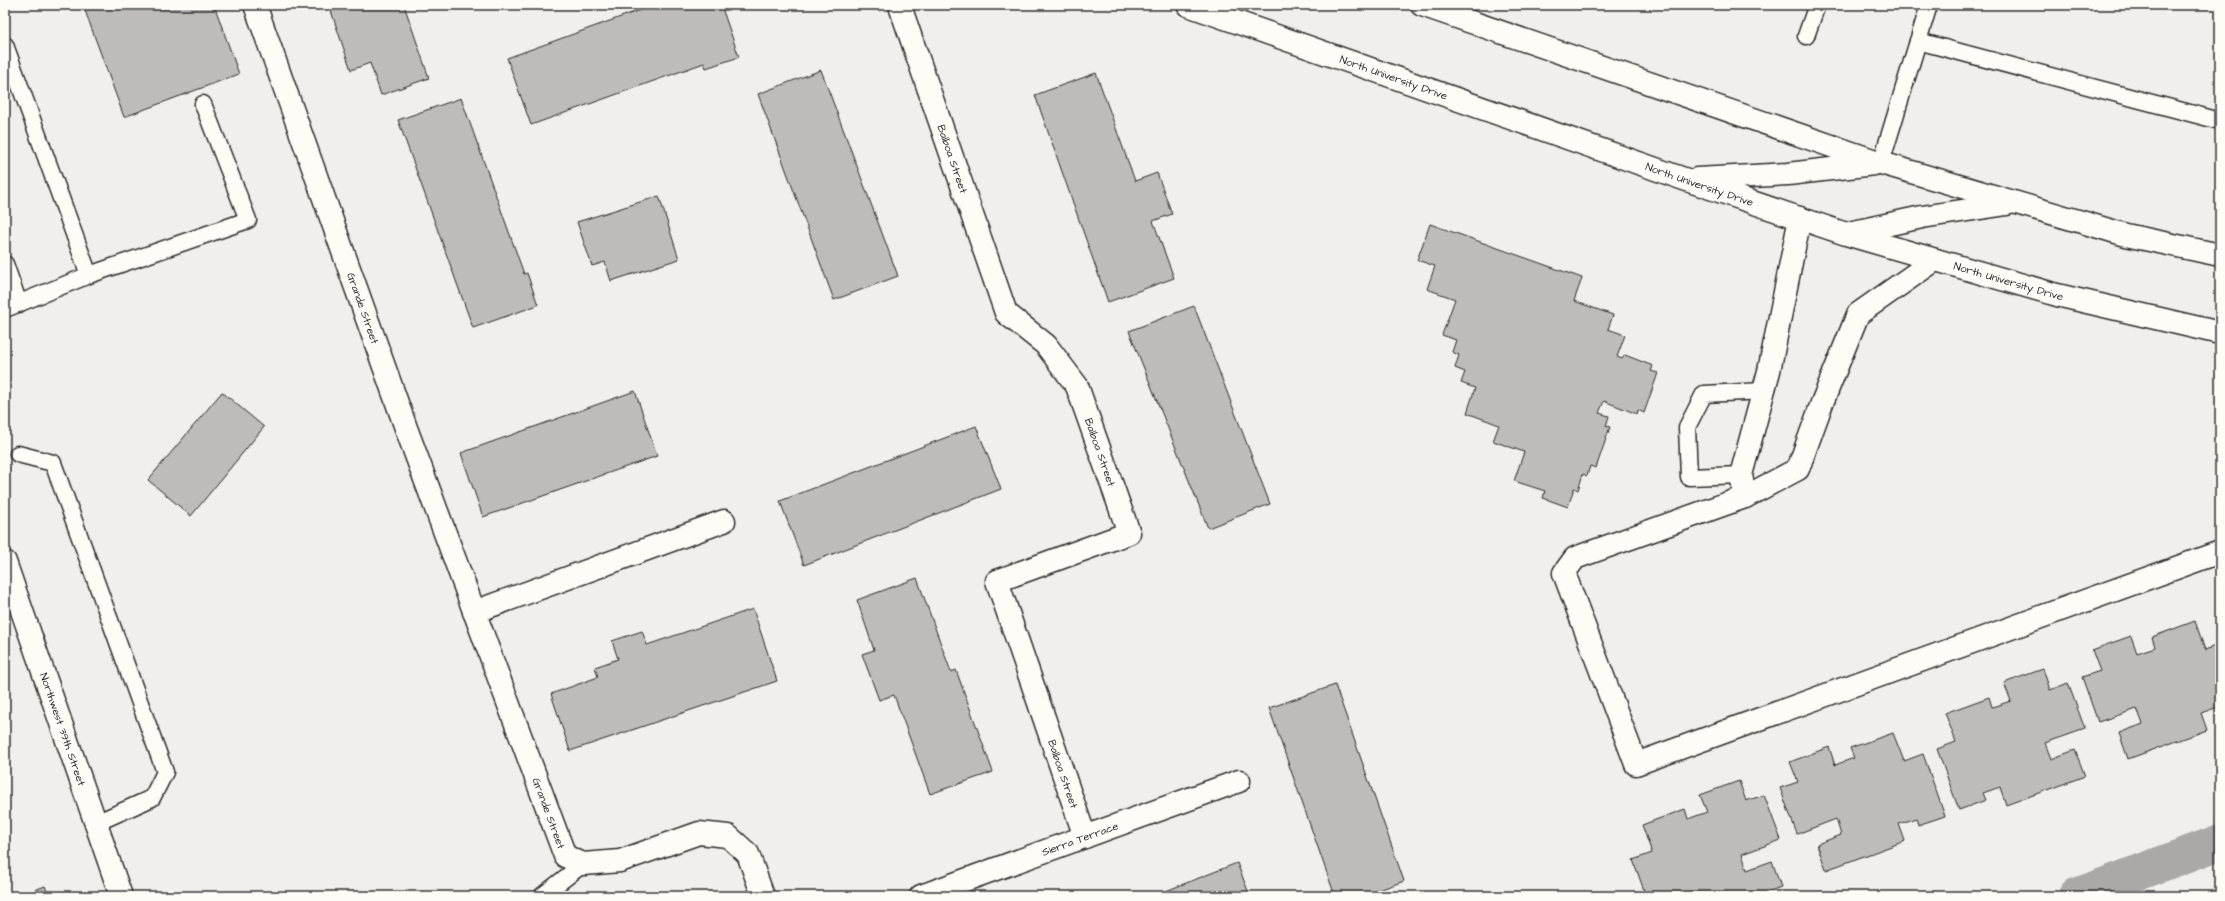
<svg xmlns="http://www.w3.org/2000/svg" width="2225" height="901" font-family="'Architects Daughter',sans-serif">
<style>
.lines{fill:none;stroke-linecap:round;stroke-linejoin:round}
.canal{stroke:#aaa9a7;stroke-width:36}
.building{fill:#bdbcb8;stroke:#2b2b2b}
.lane-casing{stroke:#2b2b2b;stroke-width:19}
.street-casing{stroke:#2b2b2b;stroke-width:25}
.primary-casing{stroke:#2b2b2b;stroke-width:25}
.lane{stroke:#fdfcf7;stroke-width:16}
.street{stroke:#fdfcf7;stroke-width:22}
.primary{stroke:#fdfcf7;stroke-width:22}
.labels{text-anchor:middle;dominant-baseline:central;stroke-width:4;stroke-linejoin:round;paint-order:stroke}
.street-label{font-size:11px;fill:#2b2b2b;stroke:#fdfcf7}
</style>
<rect width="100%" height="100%" fill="#f0efeb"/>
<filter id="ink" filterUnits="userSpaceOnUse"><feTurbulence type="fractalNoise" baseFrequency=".025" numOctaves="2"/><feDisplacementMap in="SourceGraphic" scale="8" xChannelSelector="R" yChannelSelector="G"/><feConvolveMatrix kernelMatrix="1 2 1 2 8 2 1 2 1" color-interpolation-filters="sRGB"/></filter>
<g filter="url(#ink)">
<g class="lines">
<!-- canal -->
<polyline class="canal" points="2076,896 2220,842"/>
</g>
<!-- building -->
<g class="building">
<polygon points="83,5 214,5 239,74 124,117"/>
<polygon points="329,5 404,5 429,78 381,95 370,63 351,70"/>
<polygon points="654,5 721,5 739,57 706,68 704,63 531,125 507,58"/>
<polygon points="821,70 898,276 834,300 758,94"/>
<polygon points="1096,73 1135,181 1157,173 1172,214 1153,221 1174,278 1108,302 1035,95"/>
<polygon points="461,98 524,274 527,273 538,305 473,328 398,120"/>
<polygon points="659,196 679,259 611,281 605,262 592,266 577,222"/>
<polygon points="1430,224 1582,278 1574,301 1613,315 1608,329 1625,335 1617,357 1622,359 1625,355 1653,366 1651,371 1658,373 1644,413 1638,410 1637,414 1604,401 1599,413 1609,416 1606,426 1610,427 1596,468 1590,466 1587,476 1583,474 1578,490 1574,488 1568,507 1543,498 1545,491 1514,481 1524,452 1493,441 1499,425 1467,413 1475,388 1461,383 1465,372 1455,368 1459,355 1452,352 1456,340 1442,335 1455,299 1427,289 1435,266 1417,260"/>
<polygon points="1194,306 1270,504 1208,528 1129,331"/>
<polygon points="635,391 657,456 483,517 461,453"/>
<polygon points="222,392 264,427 191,516 148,480"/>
<polygon points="976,426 1001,489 804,565 780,501"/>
<polygon points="917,578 951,672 956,670 993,772 930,794 894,695 879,700 862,654 874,650 857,600"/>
<polygon points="753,609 777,681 570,751 551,694 598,677 595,667 618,659 612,641 642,631 647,645"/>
<polygon points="2195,621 2205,650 2220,644 2220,713 2218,707 2201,713 2207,730 2128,759 2119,733 2143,724 2137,709 2098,722 2082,677 2100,671 2092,650 2131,636 2137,653 2155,647 2152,637"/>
<polygon points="2043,669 2050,690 2068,683 2085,729 2045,743 2051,759 2075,750 2085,776 2006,805 2000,787 1983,793 1986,800 1959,810 1937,749 1956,742 1945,713 1989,697 1992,707 2011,701 2004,683"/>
<polygon points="1335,685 1404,881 1362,896 1335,896 1269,708"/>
<polygon points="1893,733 1904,761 1923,754 1945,816 1918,825 1916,818 1899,824 1905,841 1826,870 1817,844 1841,835 1836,819 1797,834 1780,788 1798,782 1790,762 1829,747 1835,765 1854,758 1850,748"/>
<polygon points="1739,781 1746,801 1764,795 1781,840 1742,854 1747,870 1772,861 1781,887 1756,896 1646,896 1633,860 1652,853 1642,825 1685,809 1688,819 1707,812 1700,795"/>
<polygon points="1237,863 1250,896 1153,896"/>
<polygon points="45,886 49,896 19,896"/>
</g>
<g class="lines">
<!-- lane casing -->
<g class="lane-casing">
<g id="lane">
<polyline points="1806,36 1817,5"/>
<polyline points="1918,41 2220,121"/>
<polyline points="5,45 89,275 5,309"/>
<polyline points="1881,163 1929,5"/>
<polyline points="5,264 19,304"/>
<polyline points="89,275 248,220 203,104"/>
<polyline points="18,454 53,463 165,772 152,798 96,823"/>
<polyline points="1741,475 1689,477 1687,427 1704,394 1764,391"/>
<polyline points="542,896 583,864"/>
</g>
</g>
<!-- street casing -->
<g class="street-casing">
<g id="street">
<path id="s1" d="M255 5 406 428 565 856 583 864 620 861 699 833 728 836 748 854 763 896"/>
<path id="s2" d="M903 5 901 9 1006 313 1046 345 1077 386 1129 533 997 581 1085 837"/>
<polyline points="1935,260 1858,314 1822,403 1798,469 1745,497 1575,558 1564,573 1636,764 2220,552"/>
<polyline points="1745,497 1741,475 1769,371 1800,218"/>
<path id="s3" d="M5 562 121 896"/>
<polyline points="474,612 724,521"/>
<path id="s4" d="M921 896 1239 781"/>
</g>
</g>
<!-- primary casing -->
<g class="primary-casing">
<g id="primary">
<path id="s5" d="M1188 5 1684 179 1846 234 2057 295 2220 333"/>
<polyline points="1422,5 1881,163 2126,235 2220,255"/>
<polyline points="1697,179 1788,174 1874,164"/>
<polyline points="1849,233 1922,217 2007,204"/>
</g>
</g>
<!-- lane -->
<use href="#lane" class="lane"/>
<!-- street -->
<use href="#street" class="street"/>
<!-- primary -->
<use href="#primary" class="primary"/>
</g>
</g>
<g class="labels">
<!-- street labels -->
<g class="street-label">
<text stroke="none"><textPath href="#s5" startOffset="218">North University Drive</textPath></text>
<text stroke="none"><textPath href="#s2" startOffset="163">Balboa Street</textPath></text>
<text stroke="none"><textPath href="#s5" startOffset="542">North University Drive</textPath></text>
<text stroke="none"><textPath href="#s5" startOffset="866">North University Drive</textPath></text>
<text stroke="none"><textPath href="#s1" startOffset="322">Grande Street</textPath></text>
<text stroke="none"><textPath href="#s2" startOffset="499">Balboa Street</textPath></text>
<text stroke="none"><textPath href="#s3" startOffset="177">Northwest 39th Street</textPath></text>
<text stroke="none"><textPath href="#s2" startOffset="929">Balboa Street</textPath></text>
<text stroke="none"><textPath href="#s1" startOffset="860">Grande Street</textPath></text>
<text stroke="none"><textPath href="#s4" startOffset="169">Sierra Terrace</textPath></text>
</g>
</g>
<!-- margin -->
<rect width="2225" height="901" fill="none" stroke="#fdfcf7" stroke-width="20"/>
<rect x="10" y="10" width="2205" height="881" fill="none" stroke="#2b2b2b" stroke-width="1.5" filter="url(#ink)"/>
</svg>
